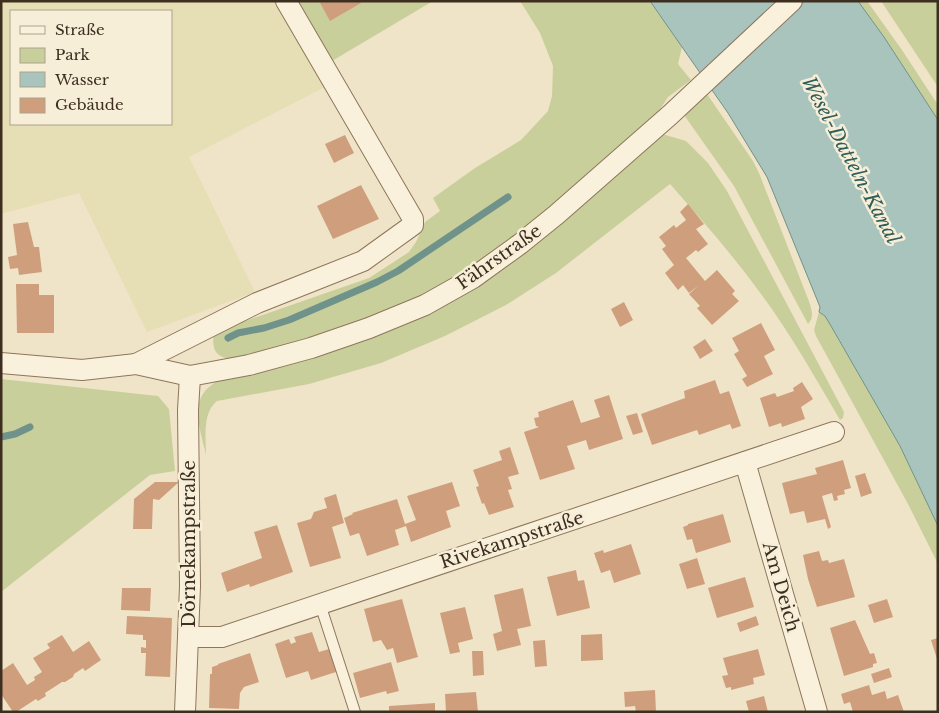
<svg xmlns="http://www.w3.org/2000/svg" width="939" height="713" font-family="'Libre Baskerville',serif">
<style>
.farmland{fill:#e6deb5;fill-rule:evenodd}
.green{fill:#c9cf9b}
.water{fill:#a9c4bc;stroke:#6f938a}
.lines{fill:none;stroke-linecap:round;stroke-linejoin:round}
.stream{stroke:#6f938a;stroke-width:7}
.building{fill:#cf9f7d}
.lane-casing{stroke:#8d765c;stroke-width:12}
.street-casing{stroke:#8d765c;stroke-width:22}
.lane{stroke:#faf1dc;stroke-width:10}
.street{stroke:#faf1dc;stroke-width:20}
.labels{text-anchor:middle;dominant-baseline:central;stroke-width:5;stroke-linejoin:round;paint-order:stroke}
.street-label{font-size:18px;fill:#3d2e20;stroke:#f7eed8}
.water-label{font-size:19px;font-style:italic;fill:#2f5d5a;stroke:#f7eed8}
</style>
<rect width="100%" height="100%" fill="#f0e4c8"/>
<!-- farmland -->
<path class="farmland" d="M1 1H278L327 86 189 157 255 292 147 332 79 193 1 214ZM11 11H171V124H11Z"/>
<!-- green -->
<g class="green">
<polygon points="297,1 433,1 332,61"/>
<path d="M520 1H650L682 47 678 64 691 80 668 97 653 120 508 246 395 312 243 361C222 358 210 358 214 332L369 278 409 252 416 242 425 222 440 211 433 198 475 168 521 140 548 111 552 96 553 66 540 33Z"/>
<polygon points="858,1 867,1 902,50 938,105 938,120 884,37"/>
<polygon points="881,1 938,1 938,87"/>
<path d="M707 94 753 161 759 173 810 304C812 312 814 318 808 324L734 186 684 115Z"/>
<path d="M662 134 686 141 708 163 727 191 844 412 843 418 840 420C814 376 789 331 758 290 731 253 700 218 670 184L556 273 506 305 445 336 381 363 309 384 217 401C202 413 206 438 206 455 202 436 191 408 205 391 208 387 213 384 217 381L410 317Z"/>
<polygon points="819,312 825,316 831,326 900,446 938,526 938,564 908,504 816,336 814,330"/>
<polygon points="1,379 158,396 169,409 175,471 150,475 1,592"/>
</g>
<!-- water -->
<polygon class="water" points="650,1 858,1 884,37 938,120 938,526 900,446 831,326 825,316 819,312 820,307 767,177 728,113"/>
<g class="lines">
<!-- stream -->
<g class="stream">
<polyline points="228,338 238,333 264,328 289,320 377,282 398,271 508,197"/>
<polyline points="1,437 15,434 30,427"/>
</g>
</g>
<!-- building -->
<g class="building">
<polygon points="319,1 360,1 361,3 330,21"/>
<polygon points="345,135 354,153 334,163 325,144"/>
<polygon points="361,185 379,219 333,239 317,206"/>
<polygon points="688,204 704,224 696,229 708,244 698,252 696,250 686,258 705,281 717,270 735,291 732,294 739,301 712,325 697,308 700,306 689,294 699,285 689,293 683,285 678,290 665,273 674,265 662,249 666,246 659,237 674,225 676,228 686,220 680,212"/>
<polygon points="28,222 34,247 39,247 42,272 19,275 18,268 10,269 8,257 17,255 13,224"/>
<polygon points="16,284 39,284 39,295 54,295 54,333 17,333"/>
<polygon points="624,302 633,320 620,327 611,309"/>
<polygon points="761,323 775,350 764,356 773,374 747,387 742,379 747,376 734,354 739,351 732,338"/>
<polygon points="705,339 713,351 700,359 693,347"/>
<polygon points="715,380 720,394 729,391 741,426 732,429 730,424 699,435 697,430 652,445 641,414 685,398 684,391"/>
<polygon points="802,382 813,399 801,407 805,419 782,427 781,423 769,427 760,398 775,393 777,397 794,391 793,388"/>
<polygon points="609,395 623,439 589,450 586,440 567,446 575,469 540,480 524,432 539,427 536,426 534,418 539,417 538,412 573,400 581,423 600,417 594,400"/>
<polygon points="637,413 643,432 633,435 626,416"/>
<polygon points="510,447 519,474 508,477 512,489 508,490 514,507 489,515 484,503 482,504 476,487 479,486 473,470 502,460 499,451"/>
<polygon points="843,460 851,488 844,490 845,494 837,496 838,500 834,501 832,493 822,496 831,527 828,529 825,519 807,523 804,511 790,514 782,483 817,474 815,468"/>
<polygon points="865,473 872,493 861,497 855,476"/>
<polygon points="155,482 179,482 159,500 153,499 152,529 133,529 134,499"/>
<polygon points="452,482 460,506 446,511 451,527 411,542 406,526 395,530 399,545 367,556 359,533 350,536 344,518 353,514 352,513 397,499 405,524 416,520 407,496"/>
<polygon points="336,494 344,523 332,527 341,558 310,567 297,523 311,519 314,512 327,508 324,498"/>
<polygon points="723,514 731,542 696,553 692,539 687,540 683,527 688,525 688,524"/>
<polygon points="277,525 293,572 250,587 249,584 227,592 221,573 262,558 254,532"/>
<polygon points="631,544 641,574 614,583 610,570 601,573 594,553 603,550 604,553"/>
<polygon points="819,551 822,561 828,560 829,563 844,559 855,597 817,607 808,579 803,555"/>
<polygon points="697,558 705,584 687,589 679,564"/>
<polygon points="576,570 578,581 584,580 590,608 557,616 547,577"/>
<polygon points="745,577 754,607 717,618 708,588"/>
<polygon points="122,588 151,588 150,611 121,610"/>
<polygon points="523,588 531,626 517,629 521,645 497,651 493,634 502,631 494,595"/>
<polygon points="402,599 418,657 397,663 393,648 387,650 381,640 373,642 364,609"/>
<polygon points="887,599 893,617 874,623 868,605"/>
<polygon points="465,607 473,639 458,643 460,652 450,654 440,613"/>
<polygon points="127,616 172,618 170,677 145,676 146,653 141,653 141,647 146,648 146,640 143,640 143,635 126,634"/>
<polygon points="756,616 759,625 740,632 737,623"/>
<polygon points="855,620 870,654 874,653 877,663 873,664 873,667 844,676 830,628"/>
<polygon points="312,632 319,652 329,649 336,672 311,680 308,671 286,678 275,644 289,639 291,644 296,642 294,637"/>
<polygon points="602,634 603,660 581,661 581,635"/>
<polygon points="62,635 73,652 89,641 101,660 85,671 83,668 74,674 73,677 65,682 62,682 45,693 46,696 38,701 36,699 16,712 13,712 1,694 1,671 13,663 27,685 35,680 34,677 42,672 33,658 50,648 47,644"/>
<polygon points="938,638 938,659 937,659 931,640"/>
<polygon points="545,640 547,666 535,667 533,641"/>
<polygon points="758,649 765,675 753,678 754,684 731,690 731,687 726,688 722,676 728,675 723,658"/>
<polygon points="472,651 483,651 484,675 473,676"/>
<polygon points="250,653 259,682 244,687 240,693 239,709 209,708 210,674 212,674 212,667 218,665 218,664"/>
<polygon points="391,662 399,691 387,694 386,691 360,698 353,673"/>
<polygon points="889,668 892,677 874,683 871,674"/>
<polygon points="869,685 872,695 885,691 887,699 898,695 904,712 853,712 850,702 844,704 841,694"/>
<polygon points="655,690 656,712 636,712 635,706 625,707 624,692"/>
<polygon points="476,692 478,712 446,712 445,694"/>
<polygon points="764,696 768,712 749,712 746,701"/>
<polygon points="435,703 435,712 389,712 389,706"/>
</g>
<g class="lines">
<!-- lane casing -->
<g class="lane-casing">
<polyline id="lane" points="320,604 355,712"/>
</g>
<!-- street casing -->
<g class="street-casing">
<g id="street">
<polyline points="1,363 82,370 136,364 190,376 249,365 311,348 369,328 425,305 473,278 520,244 556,215 670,115 792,1"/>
<polyline points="136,364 257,303 363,261 413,225 413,219 286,1"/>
<polyline points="745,462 817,712"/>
<polyline points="189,637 222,637 834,432"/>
<polyline points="185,712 190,586 188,410 190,376"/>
</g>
</g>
<!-- lane -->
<use href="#lane" class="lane"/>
<!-- street -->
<use href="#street" class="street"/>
</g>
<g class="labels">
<!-- street labels -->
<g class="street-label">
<text transform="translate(499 257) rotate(-35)">Fährstraße</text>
<text transform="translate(512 540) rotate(-18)">Rivekampstraße</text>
<text transform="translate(189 544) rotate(-90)">Dörnekampstraße</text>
<text transform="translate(781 587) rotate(74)">Am Deich</text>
</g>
<!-- water labels -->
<g class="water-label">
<text transform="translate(851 160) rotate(62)">Wesel-Datteln-Kanal</text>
</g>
</g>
<!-- border -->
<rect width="939" height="713" fill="none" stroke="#3d2e20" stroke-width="5"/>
<!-- legend -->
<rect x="10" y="10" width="162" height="115" fill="#f7eed8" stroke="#ada18e"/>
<rect x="20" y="26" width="25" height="8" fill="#faf1dc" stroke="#ada18e"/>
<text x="55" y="35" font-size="15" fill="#3d2e20">Straße</text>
<rect x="20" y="48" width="25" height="15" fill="#c9cf9b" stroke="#ada18e"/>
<text x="55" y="60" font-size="15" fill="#3d2e20">Park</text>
<rect x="20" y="72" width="25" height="15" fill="#a9c4bc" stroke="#ada18e"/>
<text x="55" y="85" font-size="15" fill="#3d2e20">Wasser</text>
<rect x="20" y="98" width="25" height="15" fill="#cf9f7d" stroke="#ada18e"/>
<text x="55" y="110" font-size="15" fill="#3d2e20">Gebäude</text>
</svg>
